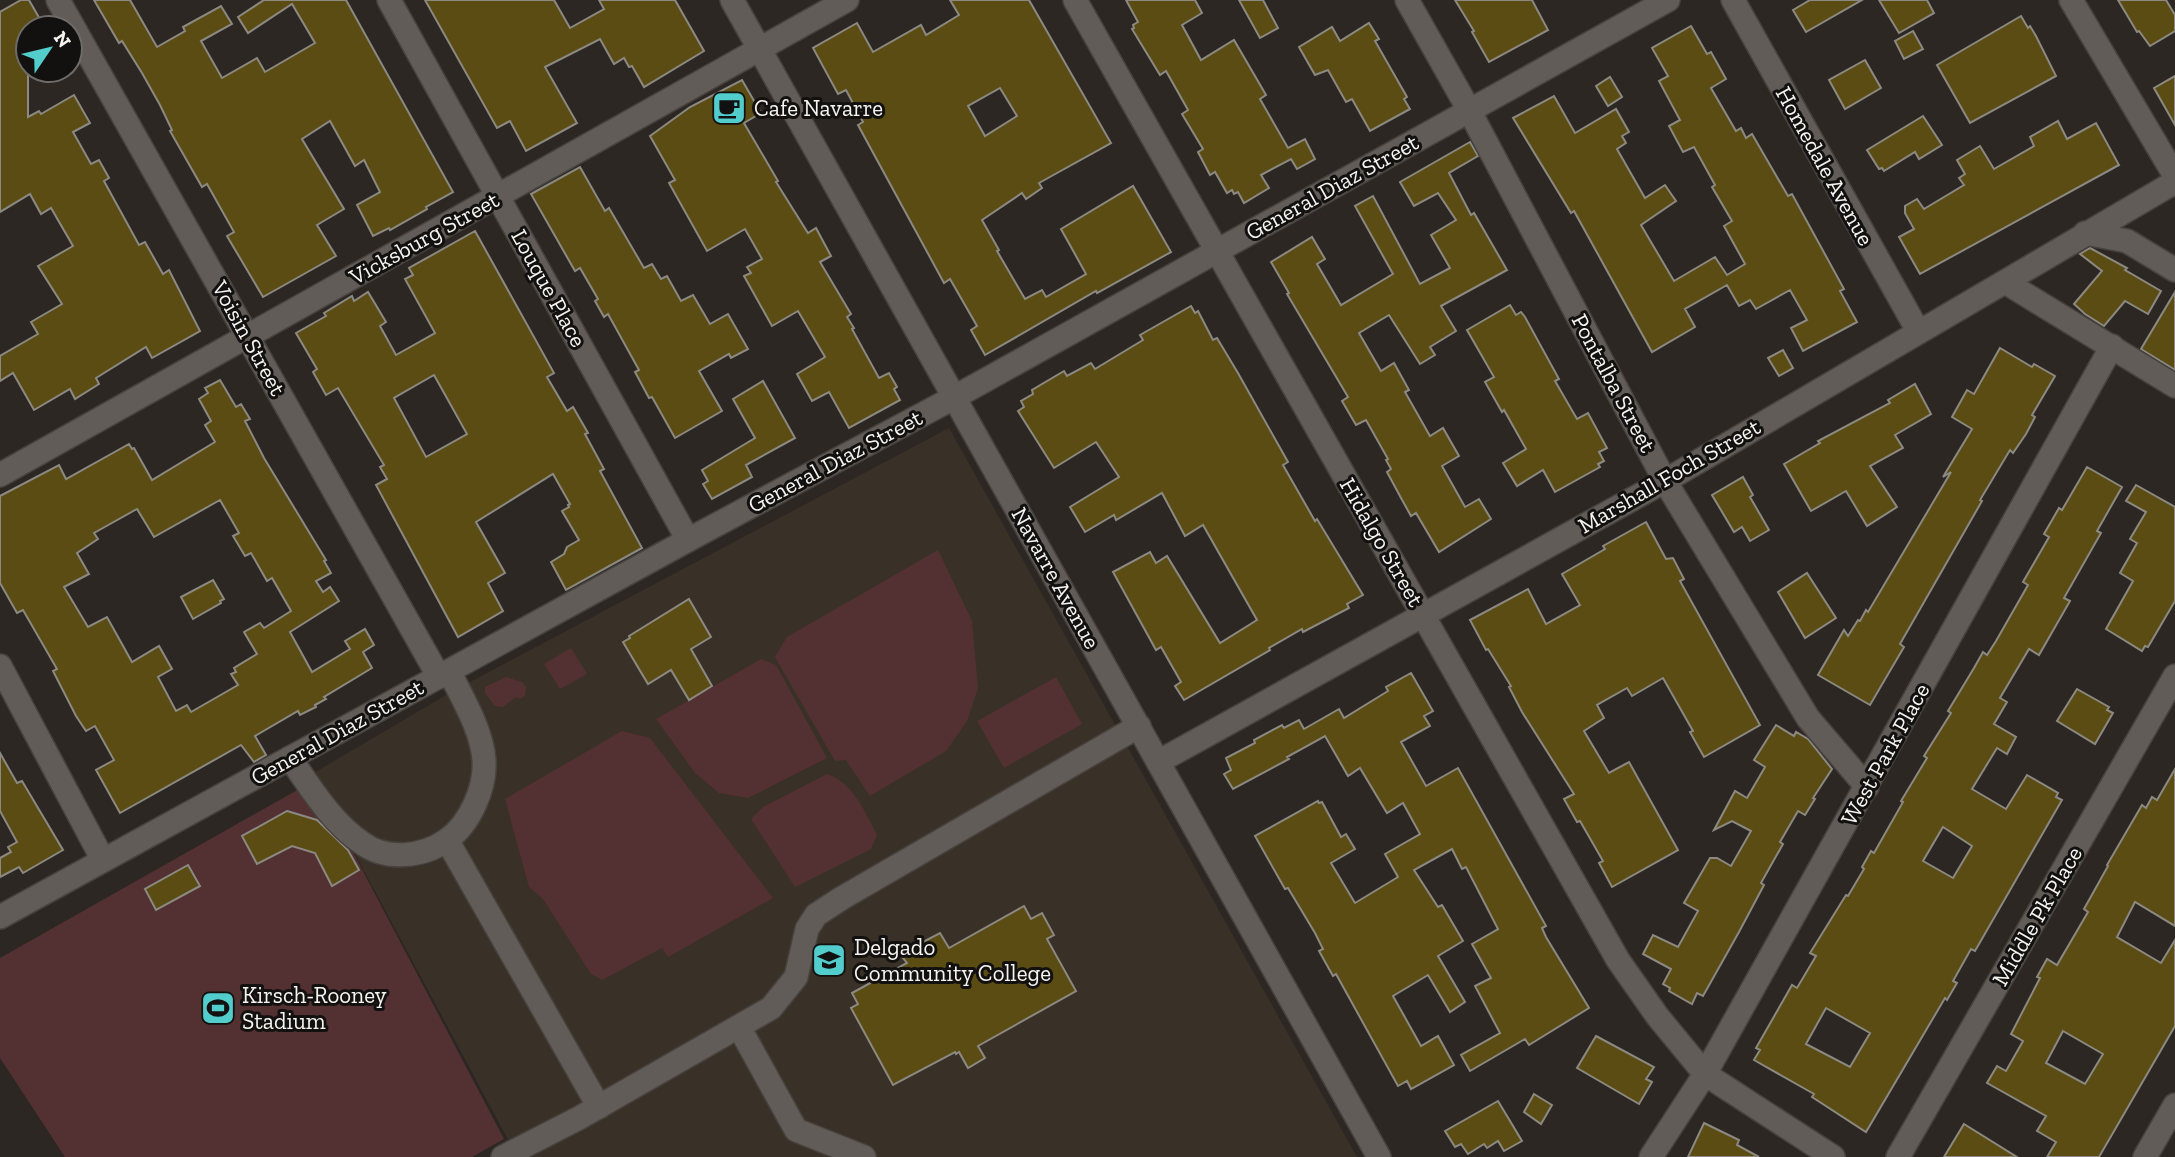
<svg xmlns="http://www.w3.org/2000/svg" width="2175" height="1157" font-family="'Zilla Slab',serif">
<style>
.built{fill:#393027}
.green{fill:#533132}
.building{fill:#5b4c14;stroke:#8b8982;stroke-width:2;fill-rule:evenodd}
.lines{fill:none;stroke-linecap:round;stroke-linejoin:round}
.minor-casing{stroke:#46423e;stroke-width:26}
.minor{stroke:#615c57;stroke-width:23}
.labels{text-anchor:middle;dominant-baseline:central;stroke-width:6;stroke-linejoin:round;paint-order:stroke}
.poi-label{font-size:23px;fill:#f6f3f0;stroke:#13110f;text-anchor:start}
.street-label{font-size:23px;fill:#f6f3f0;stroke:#13110f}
</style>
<rect width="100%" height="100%" fill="#2c2723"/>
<!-- built -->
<polygon class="built" points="949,428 1357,1157 491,1157 511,1145 312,774 453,691"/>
<!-- green -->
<g class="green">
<polygon points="938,550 972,621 978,688 967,721 946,751 870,796 846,760 835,761 775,657 787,637"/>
<polygon points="571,648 587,674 560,689 544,664"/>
<polygon points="761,659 776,665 827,758 748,798 719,793 695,773 656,719"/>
<polygon points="506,677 522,682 526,687 525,696 520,699 516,697 503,707 495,706 485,693 485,687"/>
<polygon points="1056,677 1082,724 1004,768 977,721"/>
<polygon points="622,731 650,738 773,898 668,957 662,948 602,980 591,974 543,899 529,887 505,799"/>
<path d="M827 774C853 782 865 812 877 835L871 849 795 887 751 819 763 807Z"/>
<polygon points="315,780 504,1139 472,1157 65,1157 0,1058 0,958"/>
</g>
<!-- building -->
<g class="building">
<polygon points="21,0 29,0 45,28 28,28 28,117 39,111 41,114 74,95 90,123 73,132 91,164 99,160 109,178 104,181 139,245 145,242 163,274 169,270 200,331 152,358 146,347 96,378 99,384 75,399 70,389 34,410 13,373 0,381 0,356 38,334 31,322 62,304 38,266 73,246 51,208 41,214 30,194 0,212 0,12"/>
<polygon points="94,0 130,0 157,47 185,31 183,27 221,6 232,24 201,41 222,78 257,58 265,72 315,43 292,4 248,33 238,17 264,0 346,0 453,192 426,207 427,209 390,230 389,228 373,236 357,205 380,192 364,160 355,166 330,121 302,139 344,209 317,225 336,256 263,297 227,236 234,232 207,184 202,187 170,131 172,130 160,105 142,73 122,41 119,43"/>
<polygon points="425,0 554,0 570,28 604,9 599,0 675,0 704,51 644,87 632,66 629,67 624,58 614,64 600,39 545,67 577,123 526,151 510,121 497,128"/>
<path d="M950 0H1029L1111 143 1039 183 1042 188 1026 199 1022 193 982 220 999 250 997 251 1025 299 1042 290 1046 297 1086 274 1061 229 1133 186 1171 252 1097 293 1096 291 985 355 971 330 977 326 950 279 944 283 858 125 863 122 846 90 838 94 813 48 857 23 873 52 921 25 926 35 959 15ZM1000 88 1017 116 985 136 968 106Z"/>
<polygon points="1126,0 1195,0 1202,13 1182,25 1201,60 1234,40 1266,95 1260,99 1288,148 1305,139 1315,159 1297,169 1291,159 1261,175 1269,188 1244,203 1238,192 1234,194 1232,190 1227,193 1215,172 1210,175 1198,152 1203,149 1182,114 1188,110 1166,71 1160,75 1132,29 1134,28 1133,25 1138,22"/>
<polygon points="1239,0 1263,0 1278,28 1260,38"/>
<polygon points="1455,0 1532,0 1548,30 1489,62 1472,32 1474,31"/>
<polygon points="1810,0 1862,0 1806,32 1793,10"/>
<polygon points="1879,0 1927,0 1934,13 1899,33"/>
<polygon points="2118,0 2166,0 2175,15 2175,31 2150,46 2139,31 2137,32"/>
<polygon points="2021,16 2028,28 2030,26 2036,36 2056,76 1970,123 1937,65"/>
<polygon points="1369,23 1379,39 1375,41 1407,97 1404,99 1410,109 1370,131 1352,99 1346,102 1328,70 1315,75 1299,47 1332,27 1340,41"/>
<polygon points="1691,26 1707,54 1711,52 1726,79 1711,88 1736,131 1741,128 1746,138 1752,134 1788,196 1792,194 1844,289 1840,291 1857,322 1803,351 1791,328 1807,320 1790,290 1756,309 1750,300 1739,306 1727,285 1685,309 1695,327 1652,352 1574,211 1571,213 1513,118 1554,96 1575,133 1616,109 1629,132 1622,136 1626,143 1617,149 1645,198 1665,185 1676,201 1641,225 1674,281 1715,257 1727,275 1745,264 1724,226 1732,221 1712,187 1715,185 1694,147 1683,152 1669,126 1680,120 1659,81 1668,76 1652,48"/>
<polygon points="1913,31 1923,49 1904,59 1895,41"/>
<polygon points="1865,60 1881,88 1845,109 1829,80"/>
<polygon points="2175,76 2175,125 2154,88"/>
<polygon points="1610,77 1622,97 1608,106 1596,86"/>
<polygon points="742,80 761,113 744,123 778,181 776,182 808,233 816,228 831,256 820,262 851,314 847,317 854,328 852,329 879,378 889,373 897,387 894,389 900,400 849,428 829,392 812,401 797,374 825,357 798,311 772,326 744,276 751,273 747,267 762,259 745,229 707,251 669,183 675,180 650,136 690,107"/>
<polygon points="1923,116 1942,145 1919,159 1915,152 1884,171 1882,168 1879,169 1867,150"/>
<polygon points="2058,121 2067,139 2096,123 2119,165 1920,274 1899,237 1914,229 1905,213 1905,206 1917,199 1924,209 1964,185 1959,178 1965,174 1957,160 1980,146 1994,169 2034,146 2030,137"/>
<polygon points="1470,142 1478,156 1449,173 1471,215 1474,213 1507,270 1441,306 1456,331 1430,347 1435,355 1420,364 1389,315 1359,333 1381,371 1394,363 1409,390 1405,392 1430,436 1443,428 1459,456 1442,466 1465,507 1479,499 1491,519 1439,552 1416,513 1411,516 1401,498 1387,472 1391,469 1386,460 1388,459 1366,420 1356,425 1342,401 1348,397 1287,294 1289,293 1271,262 1312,237 1325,259 1317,264 1341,305 1393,274 1355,206 1373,196 1420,284 1450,268 1431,235 1456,220 1438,193 1414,206 1400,182"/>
<polygon points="580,167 605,211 609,208 644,268 652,264 661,279 667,276 681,301 693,295 710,324 728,314 748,349 731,358 729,354 699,371 722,411 675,438 652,397 649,398 635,372 639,370 608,314 604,317 595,301 598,299 580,268 575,271 531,194"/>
<path d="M475 231 554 373 547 377 567 411 573 407 588 433 585 434 604 469 600 471 642 548 566 590 551 562 564 554 567 547 579 540 562 511 569 507 568 505 570 504 553 474 476 522 505 573 488 583 503 611 458 637 376 485 387 479 380 467 384 465 338 388 326 395 313 372 317 369 296 333 326 316 324 313 352 296 354 301 368 292 386 322 380 326 396 355 435 333 405 279 413 275 409 268ZM434 375 467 434 426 457 394 398Z"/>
<polygon points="2090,248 2127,268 2125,270 2161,291 2148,314 2125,301 2104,326 2085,314 2074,304 2102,271 2080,254"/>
<polygon points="2175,292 2175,370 2141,349"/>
<polygon points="1510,305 1516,315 1521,312 1525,317 1559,379 1555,381 1577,419 1588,413 1607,448 1599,452 1604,461 1598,464 1600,467 1555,492 1543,470 1517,486 1503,463 1526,449 1504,410 1502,412 1485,382 1494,377 1467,330"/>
<polygon points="1191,306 1195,313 1198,311 1213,340 1217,338 1238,373 1288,462 1283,465 1315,521 1317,519 1363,595 1347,604 1349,608 1303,632 1302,629 1269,648 1270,650 1184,700 1175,686 1181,682 1161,647 1156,650 1113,572 1150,552 1156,563 1167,556 1220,643 1257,620 1203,525 1185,536 1162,493 1116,520 1114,515 1085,532 1070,507 1119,477 1096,442 1054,468 1018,411 1024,407 1021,401 1033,394 1032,390 1064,371 1067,376 1091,363 1095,369 1143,340 1140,335"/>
<polygon points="2000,348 2032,367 2034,364 2055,376 2032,415 2035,417 2026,434 2013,453 2010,450 1980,500 1982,501 1900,644 1904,647 1870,705 1818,675 1844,630 1848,636 1858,620 1860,621 1866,610 1868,612 1951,472 1943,477 1972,429 1952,417 1967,390 1974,394"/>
<polygon points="1783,350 1793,368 1779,376 1768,358"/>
<path d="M220 380 236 407 241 404 250 419 245 421 264 458 326 560 324 561 331 573 316 581 323 592 330 587 339 601 290 632 312 672 350 649 345 641 365 629 374 645 363 652 372 668 324 697 326 699 315 705 316 707 300 715 298 711 255 736 266 755 254 762 241 745 120 813 96 770 114 760 95 726 86 731 76 716 53 671 57 669 23 610 17 613 0 583V496L59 465 66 479 129 444 132 449 134 448 152 480 215 442 205 425 211 421 199 399 208 393 205 388ZM220 500 239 533 233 536 245 556 251 553 267 581 272 578 291 611 264 628 260 623 244 632 257 654 234 668 236 672 231 674 238 685 191 712 187 705 176 711 158 677 172 669 159 646 132 662 107 617 88 627 64 587 89 574 77 553 98 539 94 533 137 509 154 537Z"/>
<polygon points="763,381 795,438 746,465 752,477 712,499 703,484 708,481 702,470 755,438 733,399"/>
<polygon points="1915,384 1931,414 1895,435 1903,448 1870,466 1897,507 1867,526 1846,491 1811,511 1784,464 1820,443 1818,441 1890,403 1888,400"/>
<path d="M2087 467 2122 487 2097 531 2101 533 2064 598 2070 601 2039 655 2029 649 2000 698 2007 702 1994 724 2016 737 2007 754 1997 748 1972 789 2006 809 2027 775 2058 793 2056 797 2062 800 1975 951 1971 949 1953 981 1957 983 1947 1000 1945 998 1866 1132 1812 1097 1814 1094 1754 1060 1760 1050 1756 1048 1792 985 1797 988 1816 956 1810 953 1846 895 1848 896 1864 869 1862 867 1871 851 1874 853 1903 802 1901 801 1927 758 1924 756 1951 713 1948 711 1974 668 1983 652 1987 655 1996 641 2028 585 2023 582 2049 537 2044 534 2059 508 2062 510ZM1943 827 1972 846 1953 878 1923 861ZM1826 1008 1870 1033 1850 1067 1806 1044Z"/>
<polygon points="1743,477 1753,495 1750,497 1769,530 1750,541 1742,527 1734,532 1712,495"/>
<polygon points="2136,485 2175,507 2175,601 2148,647 2145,646 2142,651 2106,629 2133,581 2120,573 2137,543 2130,539 2146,512 2126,501"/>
<polygon points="1646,522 1666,559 1673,558 1684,579 1680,581 1760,725 1704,757 1690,732 1693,731 1663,678 1632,696 1627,688 1597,705 1604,718 1584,731 1609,773 1629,762 1678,850 1612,887 1599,863 1603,861 1580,821 1577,822 1564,799 1574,794 1522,712 1509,687 1511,686 1488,649 1486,650 1470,620 1528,589 1546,624 1580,605 1562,574 1605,549 1603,546"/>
<polygon points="1807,573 1836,618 1805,638 1778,592"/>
<polygon points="213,580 224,599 220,601 221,603 193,619 181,597"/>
<polygon points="689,599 711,637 691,649 712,686 689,700 671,670 648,684 623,642 630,638 629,636"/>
<polygon points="1411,673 1433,711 1424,716 1430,726 1401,742 1426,786 1458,768 1546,926 1542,928 1546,937 1589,1008 1529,1045 1525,1039 1470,1071 1461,1055 1500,1033 1475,986 1491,978 1472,944 1498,929 1466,867 1462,869 1452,849 1414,870 1438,907 1442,905 1463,941 1438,956 1465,1002 1450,1012 1428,975 1393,996 1421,1046 1438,1036 1454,1065 1411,1089 1407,1081 1398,1086 1336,974 1333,976 1319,951 1323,949 1315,933 1288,888 1285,889 1255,836 1318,801 1319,803 1322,802 1341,837 1346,834 1355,849 1331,863 1355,903 1398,877 1385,854 1420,834 1403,803 1387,813 1360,768 1348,776 1325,736 1287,757 1289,759 1233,789 1224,774 1231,770 1226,758 1255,743 1254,740 1282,725 1284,728 1299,720 1304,729 1339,709 1344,718 1388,691 1386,687"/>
<polygon points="2077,689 2109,707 2107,710 2113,713 2095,744 2057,721"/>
<polygon points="1776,725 1794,736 1796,732 1808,739 1832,769 1813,798 1815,799 1805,815 1798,811 1780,842 1783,844 1761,883 1764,885 1739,932 1703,996 1697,993 1692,1004 1669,991 1670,988 1663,984 1671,969 1643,954 1653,935 1678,947 1698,911 1684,903 1710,858 1717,858 1731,866 1751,831 1732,821 1714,830 1735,791 1747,798 1765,767 1754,760"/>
<polygon points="0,753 17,783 22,781 63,850 23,873 19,867 0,877 0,858 11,852 8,847 17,842 0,811"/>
<path d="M2175 769V926L2135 902 2117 937 2161 963 2175 940V1026L2099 1157H2047L2056 1142 2037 1131 2046 1116 1987 1083 1997 1066 2006 1071 2023 1041 2011 1034 2040 978 2037 977 2047 959 2057 965 2088 912 2084 909 2108 866 2107 865 2142 805 2146 808 2152 797 2157 800ZM2063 1031 2103 1054 2085 1084 2046 1063Z"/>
<polygon points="287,811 317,820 348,850 359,870 332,886 315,853 292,846 257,864 242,836"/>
<polygon points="188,865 200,886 156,910 145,889"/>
<polygon points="1024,906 1031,919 1042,913 1054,935 1047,939 1076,991 978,1046 985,1058 968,1068 959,1052 956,1054 955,1052 893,1085 851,1008 858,1004 852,993 907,963 903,958 923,948 921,943 940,933 949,948"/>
<polygon points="1596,1036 1654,1067 1646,1079 1652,1082 1639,1104 1577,1068"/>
<polygon points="1534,1094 1552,1105 1541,1124 1524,1112"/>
<polygon points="1498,1101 1522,1141 1504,1151 1498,1141 1487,1148 1484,1144 1468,1154 1461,1144 1455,1147 1445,1131"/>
<polygon points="1704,1123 1739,1140 1737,1145 1759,1157 1688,1157"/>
<polygon points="1964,1124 2017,1157 1944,1157"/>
</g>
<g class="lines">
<!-- minor casing -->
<g class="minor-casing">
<g id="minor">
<polyline points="58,0 439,677"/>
<polyline points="389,0 688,540"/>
<polyline points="732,0 1379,1157"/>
<polyline points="1075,0 1618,960 1658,1017 1705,1074 1833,1157"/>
<polyline points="1407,0 1469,110 1665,481 1808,718 1867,787"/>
<polyline points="1733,0 1918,331"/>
<polyline points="2071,0 2175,176"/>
<polyline points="2085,233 2127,241 2175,270"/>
<polyline points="2005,282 2175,386"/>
<polyline points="0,475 847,0"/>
<polyline points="0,666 103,860"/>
<path d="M290 758C311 788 331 822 362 843 386 861 423 857 447 840 470 824 486 787 484 760 482 730 462 698 449 671"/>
<polyline points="1158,762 1665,481 2175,182"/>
<polyline points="447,840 599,1107"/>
<polyline points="0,917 688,540 955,397 1668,0"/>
<polyline points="739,1027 796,1130 864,1157"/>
<polyline points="503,1157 579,1118 771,1008 796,977 807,929 816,915 842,898 1139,726"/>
<polyline points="1651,1157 1705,1074 2112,346"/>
<polyline points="1898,1157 2175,676"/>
<polyline points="2145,1157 2175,1105"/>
</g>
</g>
<!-- minor -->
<use href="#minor" class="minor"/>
</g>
<!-- icons -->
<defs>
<g id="cafe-square" transform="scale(1.75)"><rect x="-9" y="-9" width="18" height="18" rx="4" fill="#52cdcc" stroke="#13110f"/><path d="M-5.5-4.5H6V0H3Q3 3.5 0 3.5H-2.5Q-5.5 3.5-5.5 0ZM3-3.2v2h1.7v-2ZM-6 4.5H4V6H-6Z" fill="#111"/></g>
<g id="university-square" transform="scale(1.75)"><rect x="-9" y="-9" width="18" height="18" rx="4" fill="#52cdcc" stroke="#13110f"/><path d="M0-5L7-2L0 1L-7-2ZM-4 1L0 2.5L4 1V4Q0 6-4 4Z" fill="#111"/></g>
<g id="stadium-square" transform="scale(1.75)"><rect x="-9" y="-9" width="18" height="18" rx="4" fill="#52cdcc" stroke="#13110f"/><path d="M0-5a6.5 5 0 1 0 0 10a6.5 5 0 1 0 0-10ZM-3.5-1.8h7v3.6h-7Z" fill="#111"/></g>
</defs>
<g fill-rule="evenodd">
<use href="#cafe-square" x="729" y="108"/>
<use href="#university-square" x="829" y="960"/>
<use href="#stadium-square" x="218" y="1008"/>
</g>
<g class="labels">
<!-- poi labels -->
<g class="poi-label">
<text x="754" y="108">Cafe Navarre</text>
<text x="854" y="947">Delgado<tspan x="854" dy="26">Community College</tspan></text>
<text x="242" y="995">Kirsch-Rooney<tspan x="242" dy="26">Stadium</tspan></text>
</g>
<!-- street labels -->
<g class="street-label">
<text transform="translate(1825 166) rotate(61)">Homedale Avenue</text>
<text transform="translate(1332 187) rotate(-29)">General Diaz Street</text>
<text transform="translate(424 238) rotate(-29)">Vicksburg Street</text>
<text transform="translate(549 288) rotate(61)">Louque Place</text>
<text transform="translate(249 338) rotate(61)">Voisin Street</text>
<text transform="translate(1614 383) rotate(62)">Pontalba Street</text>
<text transform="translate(835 461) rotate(-28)">General Diaz Street</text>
<text transform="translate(1669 476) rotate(-30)">Marshall Foch Street</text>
<text transform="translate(1382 542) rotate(60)">Hidalgo Street</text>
<text transform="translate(1056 578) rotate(61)">Navarre Avenue</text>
<text transform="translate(337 732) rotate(-29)">General Diaz Street</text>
<text transform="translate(1885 754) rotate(-61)">West Park Place</text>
<text transform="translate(2037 916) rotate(-60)">Middle Pk Place</text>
</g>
</g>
<!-- north arrow -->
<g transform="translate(49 49) rotate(55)"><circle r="33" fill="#13110f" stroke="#6e6b69" stroke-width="2"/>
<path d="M0-5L12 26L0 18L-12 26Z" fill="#52cdcc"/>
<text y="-10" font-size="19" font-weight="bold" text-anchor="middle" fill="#f6f3f0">N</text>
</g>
</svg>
